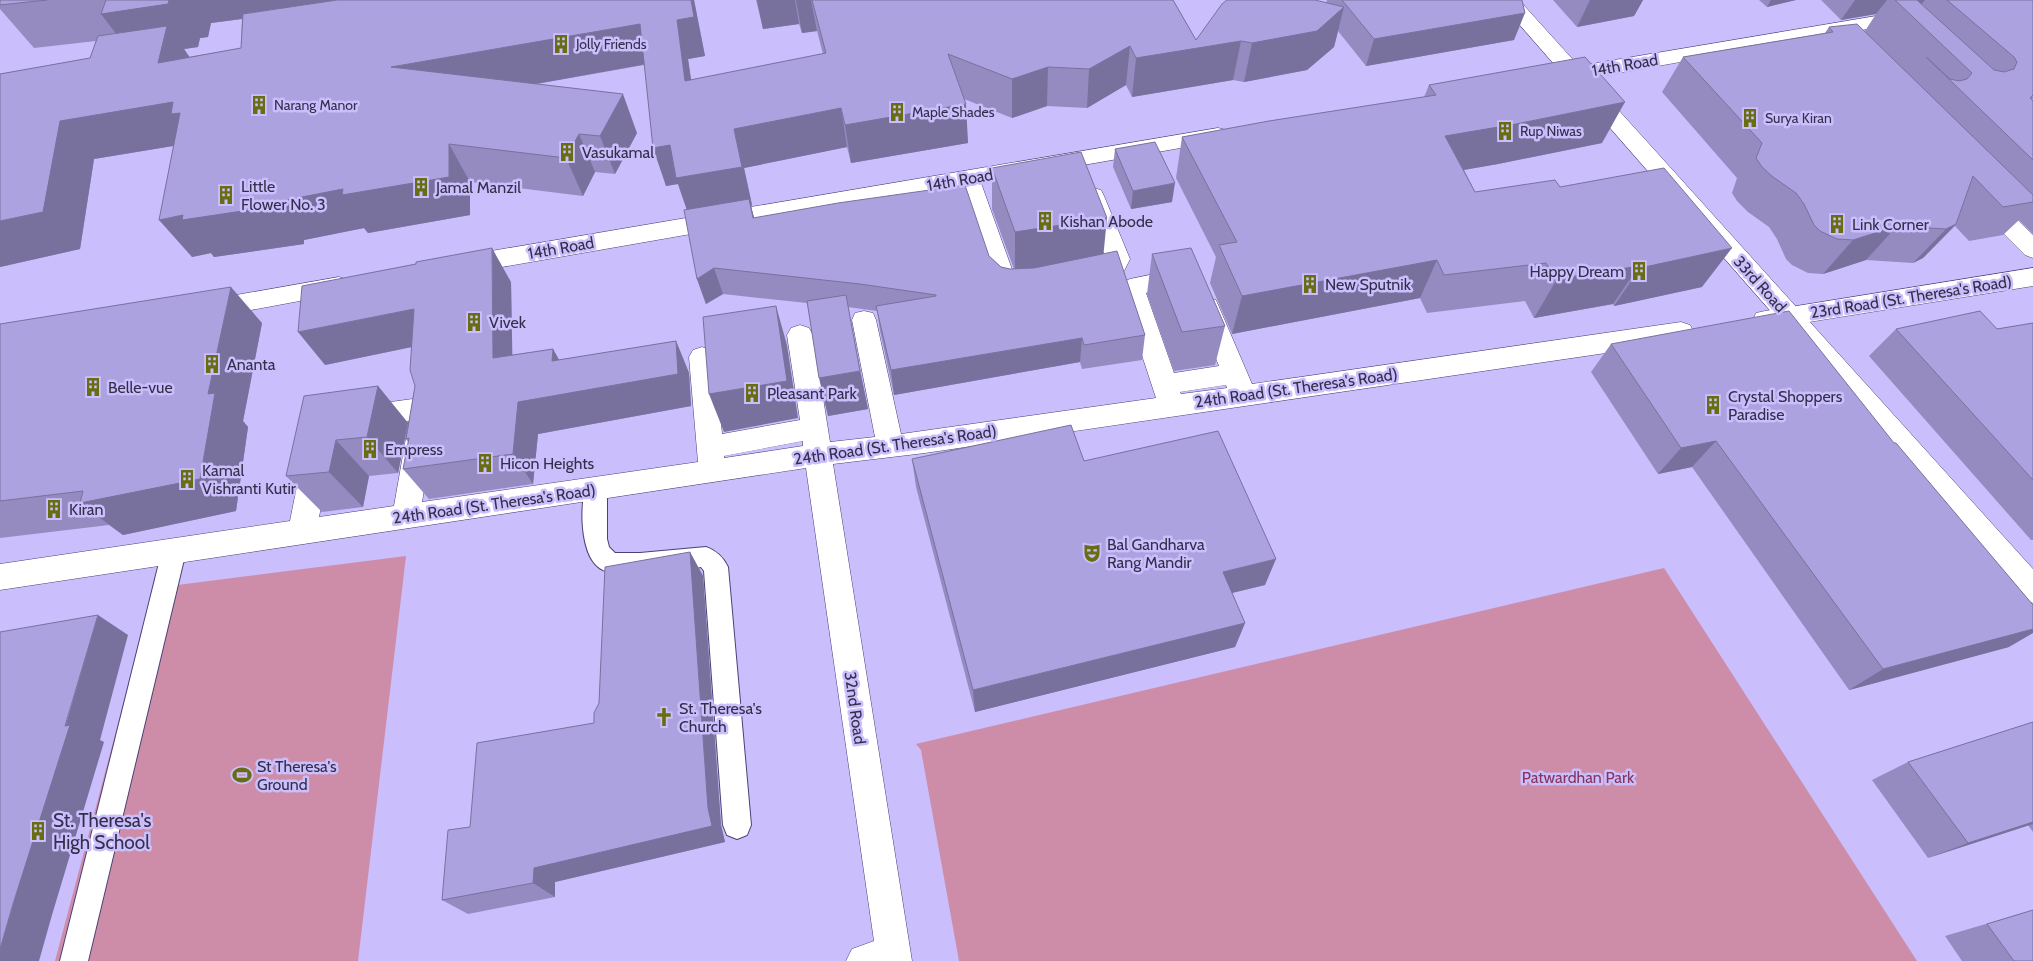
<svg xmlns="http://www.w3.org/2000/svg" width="2033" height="961" font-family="Cabin,sans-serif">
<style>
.green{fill:#cd8da8}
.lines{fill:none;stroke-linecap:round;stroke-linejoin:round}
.service-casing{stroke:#4c4076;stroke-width:2}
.minor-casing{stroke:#4c4076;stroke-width:1}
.tertiary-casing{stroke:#4c4076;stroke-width:1}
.service{fill:#fff;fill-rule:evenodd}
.minor{fill:#fff;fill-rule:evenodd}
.tertiary{fill:#fff;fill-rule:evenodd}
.wall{fill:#958bc1;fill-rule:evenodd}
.shaded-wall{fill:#79719d}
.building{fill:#ada2e0;stroke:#79719d}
.labels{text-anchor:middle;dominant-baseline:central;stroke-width:5;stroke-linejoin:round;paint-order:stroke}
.far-poi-label{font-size:14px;fill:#342f48;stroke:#cabefd;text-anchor:start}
.street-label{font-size:16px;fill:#342f48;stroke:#cabefd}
.poi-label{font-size:16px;fill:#342f48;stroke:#cabefd;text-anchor:start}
.park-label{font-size:16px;fill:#88335d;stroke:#cabefd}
.near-poi-label{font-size:19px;fill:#342f48;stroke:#cabefd;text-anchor:start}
</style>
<rect width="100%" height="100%" fill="#cabefd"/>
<!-- green -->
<g class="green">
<polygon points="406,556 358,961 55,961 154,588"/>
<polygon points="1664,568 1917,961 959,961 921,750 916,744"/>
</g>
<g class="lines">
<!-- service casing -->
<g class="service-casing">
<g id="service">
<path d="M596 479 604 482 607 489V539L609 547 615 553H640L706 547C717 551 723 557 728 567L751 825 747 835 737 839 727 835 723 825 704 571 701 567 696 568 627 575C617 574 604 573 597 566 580 551 579 501 588 482Z"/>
<polygon points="174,541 182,544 186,551 88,961 60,961 162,551 166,544"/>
</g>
</g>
<!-- minor casing -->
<g class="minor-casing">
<g id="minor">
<polygon points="1906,11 1913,13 1916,17 1913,21 1561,83 1554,81 1551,76 1554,71 1561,69"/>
<path d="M1218 128 1226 130 1229 135 1226 140 981 183 1014 275 1023 274 1032 277 1035 283 1032 289C1019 293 1007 295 995 287L960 187 462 274 454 271 450 265 454 259 462 256Z"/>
<path d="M1093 188 1101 190 1104 196 1130 259 1124 271C1113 278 1100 281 1086 277L1083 271 1086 265 1106 259 1082 196 1085 190Z"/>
<polygon points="1985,193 1993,195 2033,235 2033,258 2025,255 1977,207 1974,201 1977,195"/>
<path d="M1184 268 1193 271 1196 277 1193 283 1146 293 1174 373 1219 366 1195 307 1198 300 1207 298 1216 300 1252 384 1681 322 1690 325 1694 332 1690 339 1681 342 925 453 833 464 912 961H846L852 949 874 941 806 468 0 590V564L290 521 302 461 306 453 316 450 326 453 330 461 319 517 394 506 409 421 361 428 352 425 348 417 352 409 361 406 420 398 433 404 437 412 422 502 698 462 689 357 693 350 702 347 711 350 715 357 722 434 800 420 787 335 791 328 800 325 809 328 813 335 830 442 875 437 852 320 855 313 864 311 873 313 876 320 901 434 1156 398 1120 288 1123 282 1130 279ZM1226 385 1227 388 1181 394 1180 392ZM803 441V446L724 458V456Z"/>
<polygon points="2033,268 2033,286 1765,329 1756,327 1753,320 1756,313 1765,311"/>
<polygon points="339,277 348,280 351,286 348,292 208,318 199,316 196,309 199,302 208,300"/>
</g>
</g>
<!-- tertiary casing -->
<g class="tertiary-casing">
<polygon id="tertiary" points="1498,0 1519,0 2033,569 2033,603 2023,599"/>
</g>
<!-- service -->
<use href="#service" class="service"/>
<!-- minor -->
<use href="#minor" class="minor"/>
<!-- tertiary -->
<use href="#tertiary" class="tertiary"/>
</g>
<!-- wall -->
<g class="wall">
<path d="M0 0H694L705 56 688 59 691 80 823 54 817 31 802 33 799 24 763 29 756 0H1173L1196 40 1326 3 1327 0H1522L1514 40 1366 66 1338 31 1334 47 1307 70 1244 82 1233 80 1132 97 1126 85 1087 108 1047 106 1012 118 964 99 968 143 851 163 847 147 744 168 752 205 751 206 754 218 989 256 1001 267 1010 269H1014L992 209V168L1104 254 1145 335 1142 360 1082 369 1080 362 894 395 880 331 877 311 848 307 868 409 828 416 807 303 723 294 706 304 697 279 687 210 678 184 666 186 644 65 536 84 637 133 615 174 595 172 583 196 470 182V215L368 233 364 228 304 240V244L214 257 211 253 192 257 173 146 94 159 80 249 0 267V74L90 58 96 41 34 48 0 9ZM242 19 241 48 189 57 184 49 198 47 200 38 208 37 211 23Z"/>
<polygon points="1553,0 1643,0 1634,16 1577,27"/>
<polygon points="1759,0 1796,0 1767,7"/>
<polygon points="1821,0 2033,0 2033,100 2032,99 2033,101 2033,234 2019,220 2003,235 1969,241 1955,226 1923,258 1913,263 1866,260 1823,274 1808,273 1792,265 1786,259 1777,239 1769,227 1748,212 1737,201 1732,193 1737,178 1662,92 1683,57 1825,33 1829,27 1865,31 1876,14 1841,20"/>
<polygon points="1429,85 1602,143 1498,164 1464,170 1475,192 1560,187 1702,287 1614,306 1613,304 1534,318 1525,301 1427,313 1420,298 1232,334 1210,283 1216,257 1176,178 1182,137 1424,97"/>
<polygon points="1115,149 1172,202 1131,209 1113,167"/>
<polygon points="1152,254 1225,326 1215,365 1174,371 1147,294"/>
<polygon points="511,282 512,355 553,349 559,360 676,341 689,373 691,406 538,434 533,484 429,499 403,469 408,442 406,439 415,386 411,347 325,365"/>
<polygon points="0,323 1,324 262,323 243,421 248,427 236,511 123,535 109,525 0,538"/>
<polygon points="2033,323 2033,540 2031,540 1869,356 1896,329 1997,329"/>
<polygon points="1611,344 1894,443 2009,647 1849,690 1692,467 1658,474 1591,372"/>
<polygon points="378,386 408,423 398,473 369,476 363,507 322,512 286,476"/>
<polygon points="912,459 1084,461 1265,585 1232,593 1245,623 1235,647 975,712 916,487"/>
<polygon points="690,552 703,576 721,825 725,842 555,882 555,897 468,914 442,900 470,827 594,723"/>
<polygon points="2033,722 2033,832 2028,825 1928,858 1872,780 1908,762"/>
<polygon points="2033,910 2033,961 1962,961 1945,936"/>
</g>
<!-- shaded-wall -->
<g class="shaded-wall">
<polygon points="169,0 503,0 256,17 211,23 208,37 200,38 198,47 184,49 195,65 188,101 134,57 101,14"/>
<polygon points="691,0 694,0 705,56 688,59 697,119 685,81 677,20"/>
<polygon points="757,0 795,0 799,24 763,29"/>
<polygon points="796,0 811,0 817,31 802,33"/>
<polygon points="1590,0 1643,0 1634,16 1577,27"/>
<polygon points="1771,0 1796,0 1767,7"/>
<polygon points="1855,0 1887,0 1876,14 1841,20"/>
<polygon points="1895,0 1925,0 1919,7"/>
<polygon points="1344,7 1334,47 1307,70 1244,82 1252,43"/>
<polygon points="1525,13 1514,40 1366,66 1374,39"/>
<polygon points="640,24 652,63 413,106 391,67"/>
<polygon points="1241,41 1233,80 1132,97 1136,58"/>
<polygon points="1130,46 1126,85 1087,108 1089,69"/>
<polygon points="1048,67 1047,106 1012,118 1012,79"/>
<polygon points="623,94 637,133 615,174 600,136"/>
<polygon points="173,102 203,141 94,159 80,249 0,267 0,221 60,121"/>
<polygon points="1625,102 1602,143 1498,164 1428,176 1445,136"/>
<polygon points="966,104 968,143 851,163 845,125"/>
<polygon points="841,108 847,147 744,168 752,205 751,206 756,225 689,216 678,184 666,186 653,148 734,129"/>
<polygon points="579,134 595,172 583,196 566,158"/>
<polygon points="449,144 470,182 470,215 368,233 364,228 304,240 304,244 214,257 211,253 192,257 159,220 183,215 276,202"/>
<polygon points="1175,183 1172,202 1131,209 1133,191"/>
<polygon points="1107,218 1103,259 1015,273 1015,232"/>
<polygon points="1956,224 1923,258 1913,263 1946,229"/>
<polygon points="1897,226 1866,260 1823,274 1853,240"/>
<polygon points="492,248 511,282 513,390 493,358"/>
<polygon points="1732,248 1702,287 1614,306 1640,268"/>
<polygon points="1437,260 1420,298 1232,334 1242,296"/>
<polygon points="1639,266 1613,304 1534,318 1557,279"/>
<polygon points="714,268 723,294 706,304 697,279"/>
<polygon points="231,287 262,323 243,421 248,427 236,511 123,535 80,503 208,394"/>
<polygon points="776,306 787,345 798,418 724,432 709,394"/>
<polygon points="414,309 436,342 325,365 298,332"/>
<polygon points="1082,338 1080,362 894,395 891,370"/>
<polygon points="676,341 689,373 691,406 538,434 533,484 513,454 518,402"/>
<polygon points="553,349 571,381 552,361"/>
<polygon points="860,371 868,409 828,416 819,378"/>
<polygon points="378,386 408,423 398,473 367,437"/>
<polygon points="336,440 369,476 363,507 329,472"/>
<polygon points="1716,441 1692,467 1658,474 1681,448"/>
<polygon points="690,552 703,576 721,825 725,842 555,882 555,897 533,883 534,868 708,808"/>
<polygon points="1276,559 1265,585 1215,597 1223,572"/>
<polygon points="98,615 128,635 100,740 104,742 52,915 39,961 0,961 0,949"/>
<polygon points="1245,623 1235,647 975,712 973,690"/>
<polygon points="2033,629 2033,633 2009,647 1849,690 1883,669"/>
<polygon points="2033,822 2033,824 1928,858 1968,843"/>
</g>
<!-- building -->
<g class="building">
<polygon points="0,0 47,0 0,5"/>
<polygon points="106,0 169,0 168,4 101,14"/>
<polygon points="337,0 691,0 694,17 677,20 685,81 826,53 812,0 1173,0 1196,40 1222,4 1227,0 1315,0 1344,7 1317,31 1252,43 1241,41 1136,58 1130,46 1089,69 1048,67 1012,79 948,54 966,104 845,125 841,108 734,129 742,167 676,178 670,145 653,148 640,24 391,67 623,94 600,136 579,134 566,158 449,144 449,177 342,195 343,189 276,202 276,206 182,220 183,215 159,220 180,113 171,114 173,102 60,121 43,212 0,221 0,74 90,58 98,36 167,26 158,63 241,48 243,14"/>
<polygon points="1342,0 1522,0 1525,13 1374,39"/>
<polygon points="1895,0 1917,0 1994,70 2004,72 2014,69 2017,62 2014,57 1947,0 2033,0 2033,95 2030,98 2033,101 2033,160 1926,57 1950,79 1959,81 1967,79 1972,73"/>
<polygon points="1857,24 2033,195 2033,202 2003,207 1973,176 1956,224 1946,229 1897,226 1853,240 1837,239 1820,231 1814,225 1804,204 1796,193 1773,177 1762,167 1756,158 1762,143 1683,57 1833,32 1829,27"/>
<polygon points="1585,57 1625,102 1516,124 1445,136 1475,192 1555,180 1560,187 1664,168 1732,248 1640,268 1639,266 1557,279 1546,263 1444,275 1437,260 1242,296 1219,245 1237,242 1182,137 1269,121 1436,95 1429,85"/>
<polygon points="1155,142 1175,183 1133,191 1115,149"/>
<polygon points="1081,152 1107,218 1015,232 992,168"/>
<polygon points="965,185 989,256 1001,267 1010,269 1034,268 1117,251 1145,335 1084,345 1082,338 891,370 876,306 936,296 936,295 860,284 714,268 697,279 684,210 749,199 753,218 838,203"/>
<polygon points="492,248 493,358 553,349 552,361 676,341 678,374 518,402 513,454 403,469 409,438 406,439 415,386 410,370 414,309 298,332 302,286 416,264 416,262"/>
<polygon points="1191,248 1225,326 1182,332 1152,254"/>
<polygon points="231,287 208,394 215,393 200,479 80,503 83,491 0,501 0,324"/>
<polygon points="846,295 860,371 819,378 807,301"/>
<polygon points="776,306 787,381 709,394 703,317"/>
<polygon points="1789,311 1894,443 1896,443 2033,605 2033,629 1883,669 1716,441 1681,448 1611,344"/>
<polygon points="1980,311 1997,329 2033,323 2033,480 1896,329"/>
<polygon points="378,386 367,437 336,440 329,472 286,476 304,396"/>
<polygon points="1071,425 1084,461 1218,431 1276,559 1223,572 1245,623 973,690 912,459"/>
<polygon points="690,552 708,808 712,826 534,868 533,883 442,900 448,830 470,827 477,743 594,723 594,713 599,703 605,567"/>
<polygon points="98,615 65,726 70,725 13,904 0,949 0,632"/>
<polygon points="2033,722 2033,822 1968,843 1908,762"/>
<polygon points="2033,910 2033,961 2014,961 1987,924"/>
</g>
<!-- icons -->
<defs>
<g id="building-bare" transform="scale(1.5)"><path d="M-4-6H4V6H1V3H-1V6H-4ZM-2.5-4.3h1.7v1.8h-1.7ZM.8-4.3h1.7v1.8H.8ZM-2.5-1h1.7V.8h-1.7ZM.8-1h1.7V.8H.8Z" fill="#686d11" stroke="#cabefd" stroke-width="2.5" paint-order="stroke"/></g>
<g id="theatre-bare" transform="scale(1.5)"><path d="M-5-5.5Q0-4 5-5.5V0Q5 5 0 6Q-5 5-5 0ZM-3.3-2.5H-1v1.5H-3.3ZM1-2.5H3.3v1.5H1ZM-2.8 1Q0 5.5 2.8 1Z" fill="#686d11" stroke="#cabefd" stroke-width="2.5" paint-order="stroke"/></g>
<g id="church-bare" transform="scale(1.5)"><path d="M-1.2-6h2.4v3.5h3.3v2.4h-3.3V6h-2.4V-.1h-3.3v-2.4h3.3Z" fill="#686d11" stroke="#cabefd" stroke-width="2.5" paint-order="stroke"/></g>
<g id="stadium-bare" transform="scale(1.5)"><path d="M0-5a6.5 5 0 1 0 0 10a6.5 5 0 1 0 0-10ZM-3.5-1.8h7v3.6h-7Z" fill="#686d11" stroke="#cabefd" stroke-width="2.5" paint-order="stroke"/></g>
</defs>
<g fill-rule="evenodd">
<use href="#building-bare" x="561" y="44"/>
<use href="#building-bare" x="259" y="105"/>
<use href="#building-bare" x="897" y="112"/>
<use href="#building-bare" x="1750" y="118"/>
<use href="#building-bare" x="1505" y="131"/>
<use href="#building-bare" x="567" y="152"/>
<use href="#building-bare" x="421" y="187"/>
<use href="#building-bare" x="226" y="195"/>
<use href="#building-bare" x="1045" y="221"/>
<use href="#building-bare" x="1837" y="224"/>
<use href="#building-bare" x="1639" y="271"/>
<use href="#building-bare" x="1310" y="284"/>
<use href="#building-bare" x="474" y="322"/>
<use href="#building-bare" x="212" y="364"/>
<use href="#building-bare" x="93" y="387"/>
<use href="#building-bare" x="752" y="393"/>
<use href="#building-bare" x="1713" y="405"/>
<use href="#building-bare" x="370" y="449"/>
<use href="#building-bare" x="485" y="463"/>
<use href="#building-bare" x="187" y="479"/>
<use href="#building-bare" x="54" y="509"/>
<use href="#theatre-bare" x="1092" y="553"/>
<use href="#church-bare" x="664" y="717"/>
<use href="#stadium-bare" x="242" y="775"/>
<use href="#building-bare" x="38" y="831"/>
</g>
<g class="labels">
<!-- far-poi labels -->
<g class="far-poi-label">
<text x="576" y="44">Jolly Friends</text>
<text x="274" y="105">Narang Manor</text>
<text x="912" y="112">Maple Shades</text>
<text x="1765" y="118">Surya Kiran</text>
<text x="1520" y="131">Rup Niwas</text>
</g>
<!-- street labels -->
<g class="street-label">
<text transform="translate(1625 65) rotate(-10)">14th Road</text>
<text transform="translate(960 180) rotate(-10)">14th Road</text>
<text transform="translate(561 248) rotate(-10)">14th Road</text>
<text transform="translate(1760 284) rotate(48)">33rd Road</text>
<text transform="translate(1911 297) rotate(-9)">23rd Road (St. Theresa's Road)</text>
<text transform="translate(1296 388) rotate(-8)">24th Road (St. Theresa's Road)</text>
<text transform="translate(895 445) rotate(-8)">24th Road (St. Theresa's Road)</text>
<text transform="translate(494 504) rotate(-8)">24th Road (St. Theresa's Road)</text>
<text transform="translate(855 708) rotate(82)">32nd Road</text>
</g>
<!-- poi labels -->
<g class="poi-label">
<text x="582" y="152">Vasukamal</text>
<text x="241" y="186">Little<tspan x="241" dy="18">Flower No. 3</tspan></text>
<text x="436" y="187">Jamal Manzil</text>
<text x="1060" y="221">Kishan Abode</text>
<text x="1852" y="224">Link Corner</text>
<text x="1624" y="271" text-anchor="end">Happy Dream</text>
<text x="1325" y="284">New Sputnik</text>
<text x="489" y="322">Vivek</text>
<text x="227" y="364">Ananta</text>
<text x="108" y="387">Belle-vue</text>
<text x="767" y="393">Pleasant Park</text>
<text x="1728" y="396">Crystal Shoppers<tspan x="1728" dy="18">Paradise</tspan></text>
<text x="385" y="449">Empress</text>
<text x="500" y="463">Hicon Heights</text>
<text x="202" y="470">Kamal<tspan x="202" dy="18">Vishranti Kutir</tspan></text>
<text x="69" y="509">Kiran</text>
<text x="1107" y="544">Bal Gandharva<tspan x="1107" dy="18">Rang Mandir</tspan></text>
<text x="679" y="708">St. Theresa's<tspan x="679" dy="18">Church</tspan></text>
<text x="257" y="766">St Theresa's<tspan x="257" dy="18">Ground</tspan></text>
</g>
<!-- park labels -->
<g class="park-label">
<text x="1578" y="777">Patwardhan Park</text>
</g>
<!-- near-poi labels -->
<g class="near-poi-label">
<text x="53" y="820">St. Theresa's<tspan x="53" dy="22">High School</tspan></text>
</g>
</g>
</svg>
